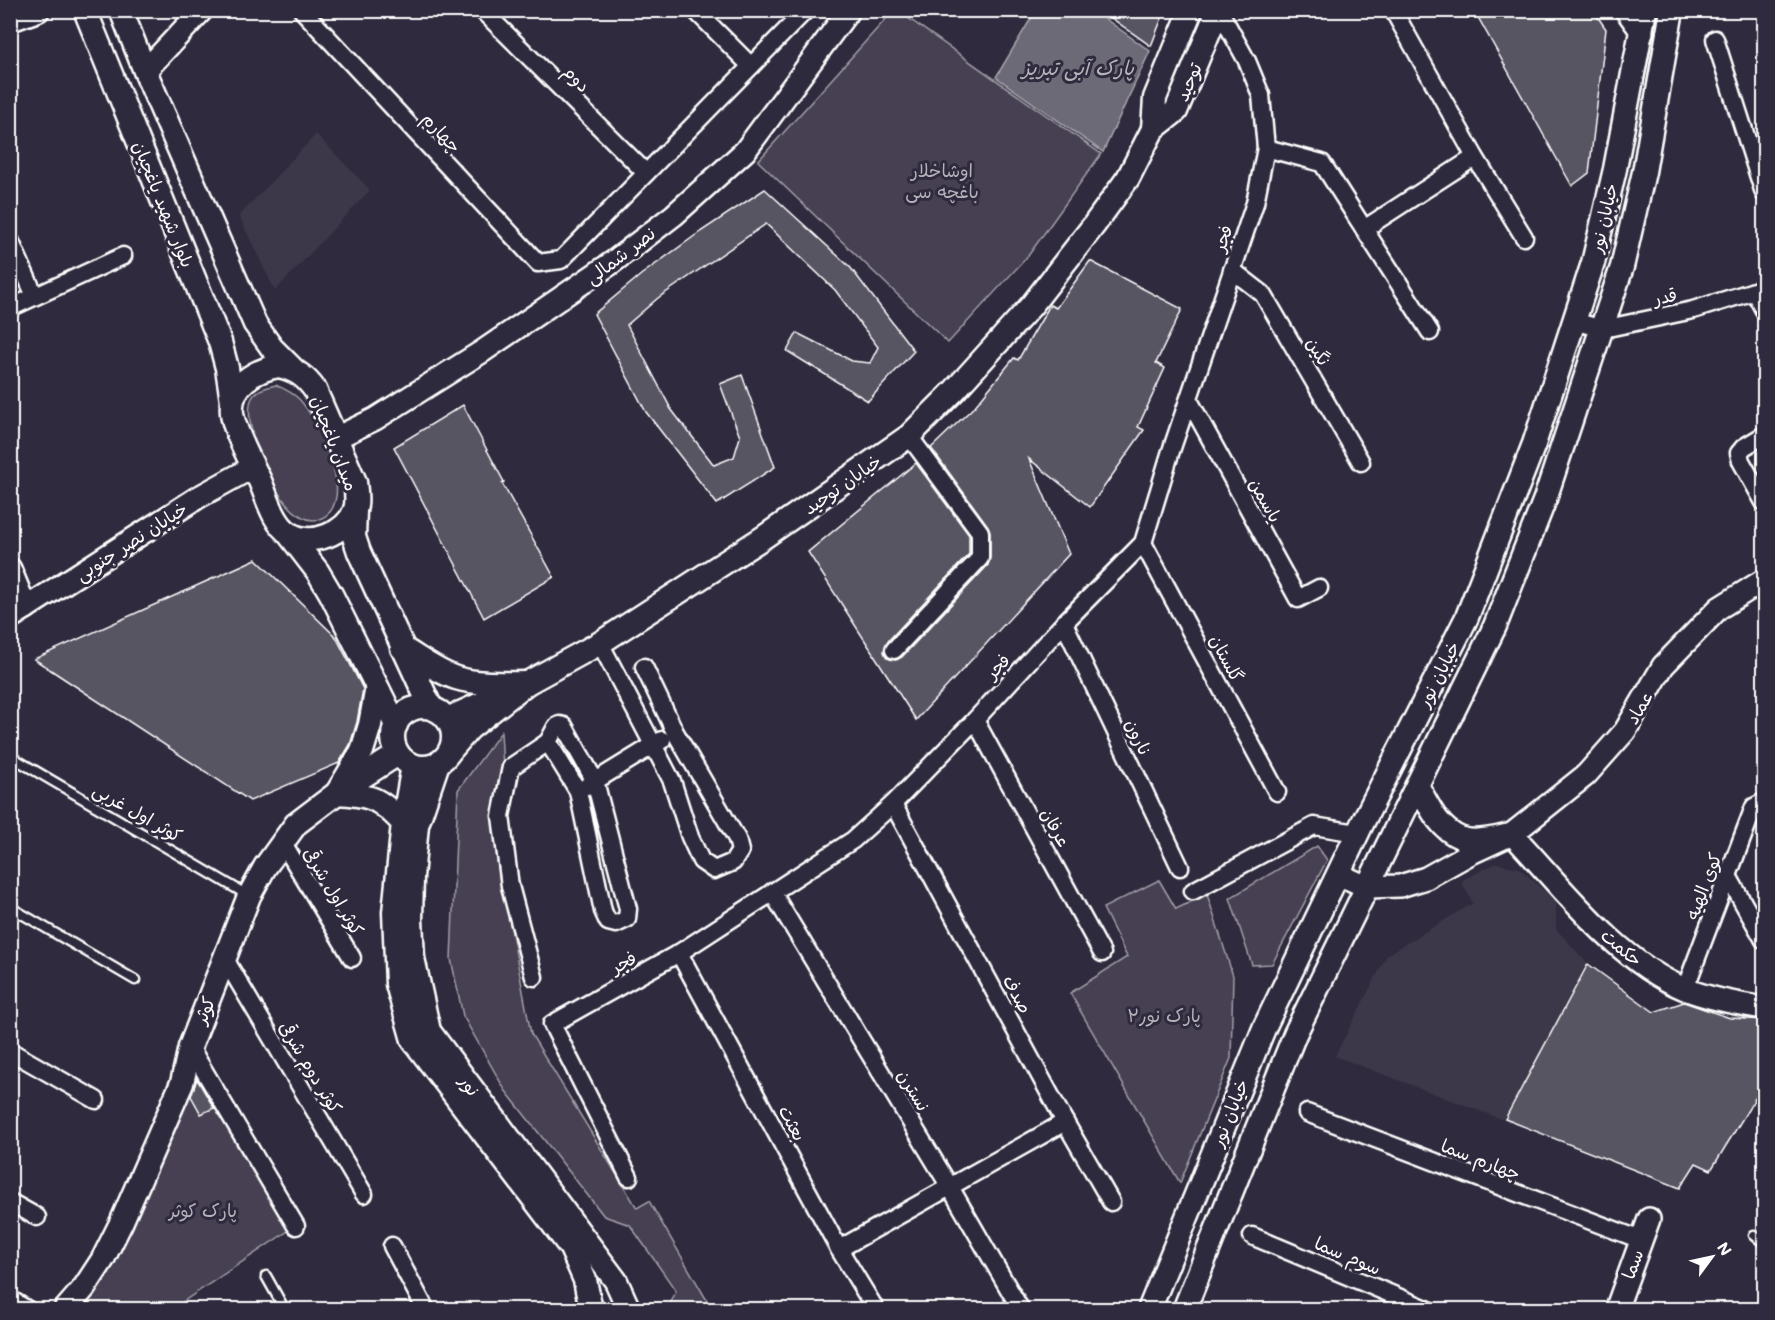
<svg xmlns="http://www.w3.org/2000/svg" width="1775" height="1320" font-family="Mali,'Playpen Sans Arabic',sans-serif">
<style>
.built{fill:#3c3749}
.green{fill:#464152;stroke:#a2a0a8;stroke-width:1.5}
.water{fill:#6d6a77;stroke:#a7a6ad;stroke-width:1.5}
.building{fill:#595564;stroke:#fff;stroke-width:1.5}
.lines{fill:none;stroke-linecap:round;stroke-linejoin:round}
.service-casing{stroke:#fff;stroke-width:13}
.minor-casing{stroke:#fff;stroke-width:21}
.tertiary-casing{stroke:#fff;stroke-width:26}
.secondary-casing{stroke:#fff;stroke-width:27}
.service{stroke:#2f2a3d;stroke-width:8}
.minor{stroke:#2f2a3d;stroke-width:16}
.tertiary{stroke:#2f2a3d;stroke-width:21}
.secondary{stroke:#2f2a3d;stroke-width:22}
.labels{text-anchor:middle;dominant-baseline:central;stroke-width:6;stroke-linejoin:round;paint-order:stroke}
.street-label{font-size:18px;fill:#fff;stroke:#2f2a3d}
.park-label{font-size:18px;fill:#b5b3ba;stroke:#2f2a3d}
.water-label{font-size:20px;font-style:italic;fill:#b6b4bb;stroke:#2f2a3d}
</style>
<rect width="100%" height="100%" fill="#2f2a3d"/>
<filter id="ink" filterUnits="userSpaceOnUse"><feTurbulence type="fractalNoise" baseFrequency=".0167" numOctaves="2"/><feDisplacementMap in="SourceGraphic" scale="12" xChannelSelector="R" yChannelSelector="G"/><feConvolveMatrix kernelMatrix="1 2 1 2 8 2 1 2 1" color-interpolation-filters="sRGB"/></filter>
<g filter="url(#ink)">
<!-- built -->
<g class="built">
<polygon points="316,134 370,190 275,291 239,216"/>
<polygon points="1496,863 1519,868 1556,901 1556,929 1587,963 1504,1120 1335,1056 1387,955 1473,903 1461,881"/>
</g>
<!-- green -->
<g class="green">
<polygon points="893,11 898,11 1101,154 1028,256 948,343 758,161"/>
<path d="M276 385C285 389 292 392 299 399 318 419 358 501 322 518 285 536 238 425 252 398 257 389 267 387 276 385Z"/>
<polygon points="501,732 503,768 496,848 531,1034 637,1208 649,1201 712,1309 668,1309 676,1291 630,1225 604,1216 505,1090 463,1016 451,959 458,790"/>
<polygon points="1317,846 1327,860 1272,964 1252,965 1230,898"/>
<polygon points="1159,880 1176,909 1207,894 1233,976 1231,1058 1180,1183 1070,993 1127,957 1103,908"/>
<polygon points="201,1076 291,1229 172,1309 69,1310 183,1088"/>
</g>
<!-- water -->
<polygon class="water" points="1036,10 1094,11 1150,51 1103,152 996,77"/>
<!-- building -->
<g class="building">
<polygon points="1100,10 1165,10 1151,46"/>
<polygon points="1474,10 1593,10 1606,29 1589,173 1572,186"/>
<polygon points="765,189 850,267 914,351 868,401 787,351 797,333 852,361 870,363 878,347 835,290 766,224 658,298 627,325 671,409 714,465 734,457 740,437 720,384 742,375 775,467 717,504 646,412 594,314 642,274 700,232"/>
<polygon points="1090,261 1182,309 1156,363 1165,368 1138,427 1144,430 1090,507 1029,459 1069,554 916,720 808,552 916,463 969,535 969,554 886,643 884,652 887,658 896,660 902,657 988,565 990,558 990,532 988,526 931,448 975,406 1014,358 1018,360 1050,305 1056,308"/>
<polygon points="463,405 504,482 502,483 554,577 484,618 394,447"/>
<polygon points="256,559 336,637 363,689 357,722 350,745 339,763 250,801 34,659"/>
<polygon points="1588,964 1654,1012 1684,1002 1730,1018 1764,1020 1764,1084 1711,1170 1696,1163 1680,1188 1505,1119"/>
<polygon points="197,1079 214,1108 201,1114 191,1096"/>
</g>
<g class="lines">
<!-- service casing -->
<g class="service-casing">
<g id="service">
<polyline points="10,756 249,896"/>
<polyline points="10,907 135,980"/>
<polyline points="1754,1235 1764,1243"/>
<polyline points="266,1276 285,1310"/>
</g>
</g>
<!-- minor casing -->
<g class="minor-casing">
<g id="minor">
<polyline points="302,10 538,263 561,260 806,10"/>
<polyline points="482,10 646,173"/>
<polyline points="695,10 751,66"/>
<polyline points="1393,10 1475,157 1524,237"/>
<polyline points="1715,39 1764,193"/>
<polyline points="1266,148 1322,163 1430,332"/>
<polyline points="1364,229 1475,157"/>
<polyline points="10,240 35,296"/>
<polyline points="1232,270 1263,294 1361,462"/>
<polyline points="1754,291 1764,310"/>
<polyline points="10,308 123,256"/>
<polyline points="1573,321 1603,329 1693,310 1764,288"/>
<polyline points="1189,400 1298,599 1319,588"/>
<polyline points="1764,435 1744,447 1739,453 1741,461 1764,502"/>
<polyline points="1143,543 1277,792"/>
<polyline points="1064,623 1180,867"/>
<polyline points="600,643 672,781 690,837 701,861 714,870 733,862 740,851 737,839 675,732 644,667"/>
<polyline points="894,650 980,558 980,532 909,436"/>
<polyline points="975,720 1102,953"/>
<polygon points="560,725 564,726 595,781 628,909 627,919 616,924 608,922 603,911 578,791 548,742 556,727"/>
<polyline points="587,786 662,740"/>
<polyline points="893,804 1065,1122 1111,1202"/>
<polyline points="283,843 352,958"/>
<polyline points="1728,876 1764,940"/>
<polyline points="1193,891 1314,826 1357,833"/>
<polyline points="772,892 950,1187 1021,1310"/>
<polyline points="679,953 839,1249 876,1310"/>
<polyline points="225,959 364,1194"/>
<polyline points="534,977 510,886 501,816 511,767 548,742"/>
<polyline points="1685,989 1754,807 1764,802"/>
<polyline points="190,1047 296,1226"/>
<polyline points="10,1051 96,1100"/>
<polyline points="1307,1113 1641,1240"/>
<polyline points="629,1177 552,1024 679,953 853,840 893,804 975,720 1064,623 1143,543 1170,454 1255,203 1266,148 1261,95 1247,61 1219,10"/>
<polyline points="10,1202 37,1217"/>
<polyline points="1252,1236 1429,1310"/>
<polyline points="392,1246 426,1310"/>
<polyline points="839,1249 1065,1122"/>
<polyline points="10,1299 28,1310"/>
</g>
</g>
<!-- tertiary casing -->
<g class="tertiary-casing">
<g id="tertiary">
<polyline points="1626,10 1642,32"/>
<polyline points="145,71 202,10"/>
<polyline points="336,438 375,419 483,351 613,262 674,215 745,151 849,10"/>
<polyline points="10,569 26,608"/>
<path d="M1764 580 1719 608 1663 666 1625 731 1586 775 1512 834C1562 887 1617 961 1685 989 1710 999 1738 1004 1764 1008"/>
<polyline points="10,618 197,498 253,467"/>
<path d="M1338 874 1367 887 1400 886 1426 878 1469 854 1512 834C1498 837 1475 844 1461 838 1438 829 1428 804 1417 784"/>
<polyline points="1616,1310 1649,1219"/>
</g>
</g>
<!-- secondary casing -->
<g class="secondary-casing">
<g id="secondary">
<polyline points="85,10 220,342 227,368 232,401"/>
<polyline points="121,10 145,71 255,324 272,348 294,370"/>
<polyline points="10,20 38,10"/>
<polyline points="1153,129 1155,98 1191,10"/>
<path d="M279 366C296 370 305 376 315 390L355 482C356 491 358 501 355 510 346 533 311 548 289 533 274 524 267 497 260 481 252 463 234 432 232 413 229 385 255 370 279 366Z"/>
<polyline points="355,510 354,537 359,552 431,708"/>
<polyline points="288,533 318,572 331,594 396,725"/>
<path d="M402 648C419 658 437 672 456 678 479 685 504 683 527 683"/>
<path d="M377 687 370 725 362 751 337 793C371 795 379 798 403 823"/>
<circle cx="423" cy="737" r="30"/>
<polyline points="447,719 496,697"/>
<polyline points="450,751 469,729 527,683 600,643 764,537 909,436 954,391 1031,306 1094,225 1128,178 1153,129 1176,111 1218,10"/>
<polyline points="438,763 417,825 412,877 411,920 413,958 429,1031 616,1281 629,1310"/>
<polyline points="413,765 403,823 394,912 397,984 413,1040 571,1248 585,1280 591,1310"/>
<polyline points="65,1310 84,1288 103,1259 121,1223 182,1083 190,1047 249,896 265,867 296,824 337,793 398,754"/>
<polyline points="1149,1310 1265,1026 1363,822 1467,617 1534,444 1593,263 1615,169 1645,10"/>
<polyline points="1184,1310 1295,1034 1495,626 1545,499 1622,267 1644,172 1672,10"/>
</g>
</g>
<!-- service -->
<use href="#service" class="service"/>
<!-- minor -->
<use href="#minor" class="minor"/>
<!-- tertiary -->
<use href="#tertiary" class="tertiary"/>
<!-- secondary -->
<use href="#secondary" class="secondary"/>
</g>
</g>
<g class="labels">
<!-- street labels -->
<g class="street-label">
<text transform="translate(577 78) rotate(45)">دوم</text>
<text transform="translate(1188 82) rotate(-67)">توحید</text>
<text transform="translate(442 132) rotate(47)">چهارم</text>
<text transform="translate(164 204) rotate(68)">بلوار شهید یاغچیان</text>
<text transform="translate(1603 218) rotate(-77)">خیابان نور</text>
<text transform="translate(1222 238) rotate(-71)">فجر</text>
<text transform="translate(620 255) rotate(-37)">نصر شمالی</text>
<text transform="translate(1665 296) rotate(-12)">قدر</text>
<text transform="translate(1319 351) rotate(60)">نگین</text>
<text transform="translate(335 443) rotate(69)">میدان یاغچیان</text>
<text transform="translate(842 484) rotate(-35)">خیابان توحید</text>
<text transform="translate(1266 500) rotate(61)">یاسمن</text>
<text transform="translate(131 541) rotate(-33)">خیابان نصر جنوبی</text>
<text transform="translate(1227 658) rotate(62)">گلستان</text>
<text transform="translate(997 666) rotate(-47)">فجر</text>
<text transform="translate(1438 674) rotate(-63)">خیابان نور</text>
<text transform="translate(1639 707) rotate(-59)">عماد</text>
<text transform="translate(1139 737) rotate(65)">نارون</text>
<text transform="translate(138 812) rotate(30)">کوثر اول غربی</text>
<text transform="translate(1056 827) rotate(61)">عرفان</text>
<text transform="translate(1703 886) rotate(-69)">کوی الهیه</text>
<text transform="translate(334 891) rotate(59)">کوثر اول شرقی</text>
<text transform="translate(1622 947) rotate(40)">حکمت</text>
<text transform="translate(623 962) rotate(-29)">فجر</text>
<text transform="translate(1018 994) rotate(62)">صدف</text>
<text transform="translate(204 1010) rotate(-68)">کوثر</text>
<text transform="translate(311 1067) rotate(59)">کوثر دوم شرقی</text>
<text transform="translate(470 1085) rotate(54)">نور</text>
<text transform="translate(914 1090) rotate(59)">نسترن</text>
<text transform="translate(1229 1113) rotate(-68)">خیابان نور</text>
<text transform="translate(793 1123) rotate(62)">بعثت</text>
<text transform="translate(1481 1159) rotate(21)">چهارم سما</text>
<text transform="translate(1348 1255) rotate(23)">سوم سما</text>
<text transform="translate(1632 1264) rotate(-70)">سما</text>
</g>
<!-- park labels -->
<g class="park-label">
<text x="942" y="170">اوشاخلار<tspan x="942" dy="21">باغچه سی</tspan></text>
<text x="1164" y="1015">پارک نور۲</text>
<text x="203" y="1210">پارک کوثر</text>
</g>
<!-- water labels -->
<g class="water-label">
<text x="1078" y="67">پارک آبی تبریز</text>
</g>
</g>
<!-- margin -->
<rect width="1775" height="1320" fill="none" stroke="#2f2a3d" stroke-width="36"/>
<rect x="18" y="18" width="1739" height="1284" fill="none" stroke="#fff" stroke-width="2" filter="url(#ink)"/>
<!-- north arrow -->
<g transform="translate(1712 1257) rotate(57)" stroke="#2f2a3d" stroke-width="4.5" paint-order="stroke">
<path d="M0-4.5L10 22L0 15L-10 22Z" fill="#ffffff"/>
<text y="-9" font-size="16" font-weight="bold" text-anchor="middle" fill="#ffffff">N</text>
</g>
</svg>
